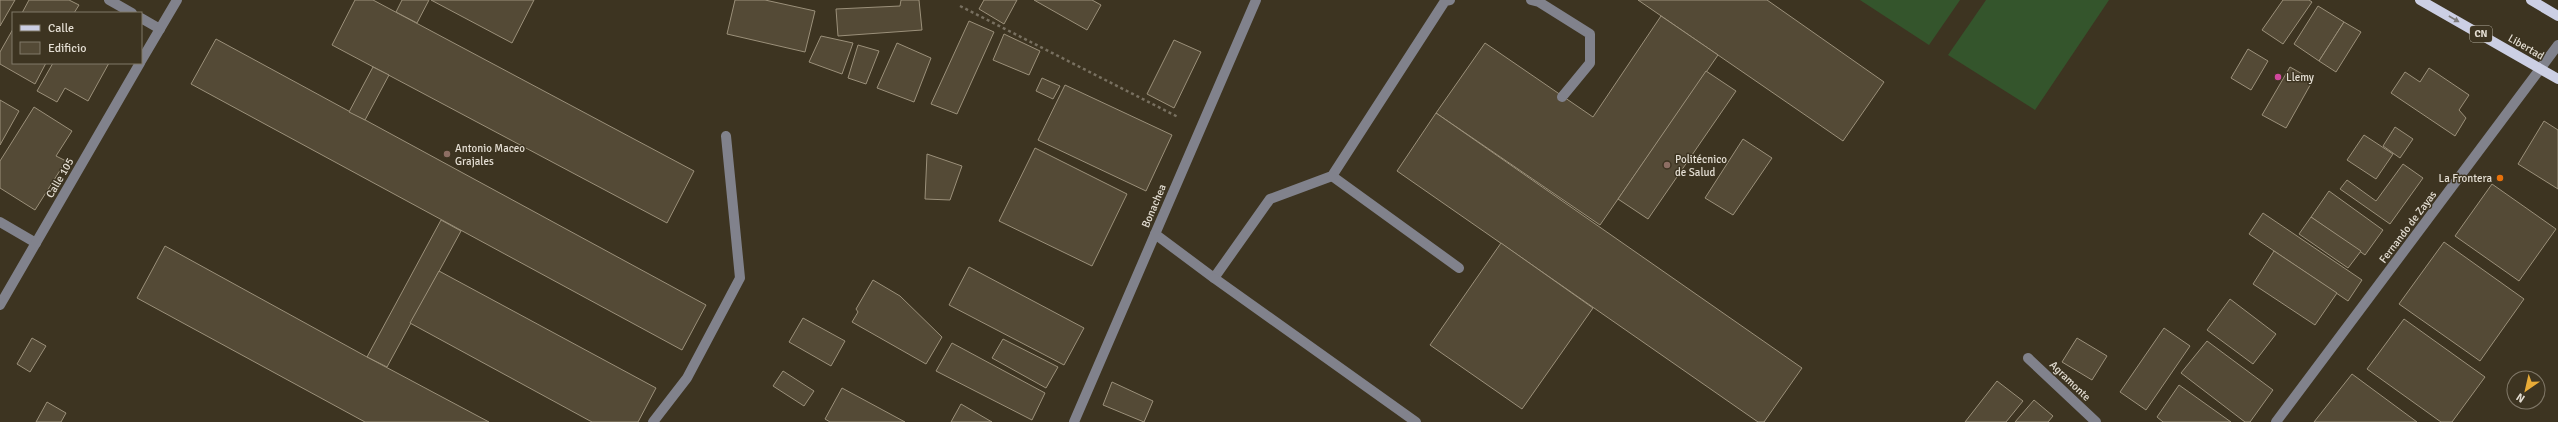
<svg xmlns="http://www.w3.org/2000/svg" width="2558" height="422" font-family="Signika,sans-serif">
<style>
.pitch{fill:#34552c}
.building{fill:#544a36;stroke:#9b907a}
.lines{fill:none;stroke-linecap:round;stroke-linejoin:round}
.path{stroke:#787060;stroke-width:2.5;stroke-dasharray:3 3;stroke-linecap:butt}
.minor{stroke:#81828c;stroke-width:10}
.major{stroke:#cccfe4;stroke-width:10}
.oneway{fill:#7d7a79}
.hotel-dot{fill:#d1479c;stroke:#3d3421;stroke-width:1.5}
.education-dot{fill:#8d6e63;stroke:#3d3421;stroke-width:1.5}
.food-dot{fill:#e8710a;stroke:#3d3421;stroke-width:1.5}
.labels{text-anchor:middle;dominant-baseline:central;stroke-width:3;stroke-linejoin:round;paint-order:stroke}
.shield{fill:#3d3421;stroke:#b2ab9e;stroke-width:1}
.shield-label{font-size:10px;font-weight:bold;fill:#e4ded3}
.street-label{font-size:11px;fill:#e4ded3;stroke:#3d3421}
.poi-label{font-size:11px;fill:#e4ded3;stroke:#3d3421;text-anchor:start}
</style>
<rect width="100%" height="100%" fill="#3d3421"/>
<!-- pitch -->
<g class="pitch">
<polygon points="1860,0 1960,0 1929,45"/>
<polygon points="1986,0 2109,0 2035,110 1948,55"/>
</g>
<!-- building -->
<g class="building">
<polygon points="0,0 15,0 0,26"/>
<polygon points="29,0 69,0 79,5 74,13 22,13"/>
<polygon points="355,0 373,0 694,171 667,223 332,45"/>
<polygon points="402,0 429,0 417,23 396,12"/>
<polygon points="431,0 534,0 512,43"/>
<polygon points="735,0 765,0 815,11 805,52 727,34"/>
<polygon points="901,0 919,0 922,30 838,36 836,9 900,6"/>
<polygon points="984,0 1017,0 1004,24 979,9"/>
<polygon points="1034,0 1092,0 1101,5 1087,30"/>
<polygon points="1638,0 1767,0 1884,82 1843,141"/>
<polygon points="2283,0 2309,0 2312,2 2283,44 2262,30"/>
<polygon points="2318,6 2344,22 2319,61 2294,44"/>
<polygon points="1661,16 1718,55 1600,225 1436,113 1485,43 1593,117"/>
<polygon points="969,21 994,32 957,114 931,104"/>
<polygon points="2344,22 2361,32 2336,72 2319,61"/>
<polygon points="13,29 13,63 46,63 35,84 0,64 0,52"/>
<polygon points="1004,34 1040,51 1029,75 993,60"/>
<polygon points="821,36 853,43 842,74 809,62"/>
<polygon points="216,39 706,305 682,350 191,84"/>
<polygon points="1174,40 1201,52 1174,108 1147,94"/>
<polygon points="897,43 931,58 914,102 877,88"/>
<polygon points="858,45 879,51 866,84 848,78"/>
<polygon points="2248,49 2268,61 2251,90 2231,78"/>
<polygon points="53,63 109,63 88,101 65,88 57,102 37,91"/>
<polygon points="373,67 389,75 365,120 349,112"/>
<polygon points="2290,67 2313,80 2286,128 2262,115"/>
<polygon points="2429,68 2469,95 2459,110 2466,118 2455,136 2391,93 2405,72 2420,82"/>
<polygon points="1706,71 1736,91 1648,219 1618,199"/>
<polygon points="1042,78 1060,86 1053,99 1036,91"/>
<polygon points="1065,85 1172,135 1146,191 1038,140"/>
<polygon points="0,100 19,111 0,145"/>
<polygon points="34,107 72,131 56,156 66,161 35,210 0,188 0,161"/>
<polygon points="1436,113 1802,368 1764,422 1758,422 1397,171"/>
<polygon points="2544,121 2558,130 2558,189 2518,164"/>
<polygon points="2395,127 2413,139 2400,158 2383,146"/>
<polygon points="2364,135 2393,154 2376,179 2347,160"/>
<polygon points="1743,139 1772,158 1733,215 1705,198"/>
<polygon points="1035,148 1127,194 1092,266 999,221"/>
<polygon points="927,154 962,166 950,200 925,199"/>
<polygon points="2403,164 2423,178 2390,224 2340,189 2347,180 2376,201"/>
<polygon points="2492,184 2556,229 2519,281 2455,236"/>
<polygon points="2329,191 2383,230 2365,255 2311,217"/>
<polygon points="2263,213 2362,280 2348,301 2249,234"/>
<polygon points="2311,217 2361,251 2348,268 2299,234"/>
<polygon points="441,220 461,231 387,367 367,357"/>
<polygon points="2444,242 2524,299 2480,361 2399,304"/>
<polygon points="1501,243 1593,308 1522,409 1430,345"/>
<polygon points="165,246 367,357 489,422 365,422 137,298"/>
<polygon points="2274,251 2337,293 2315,325 2253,284"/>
<polygon points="969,267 1084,328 1064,365 949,305"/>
<polygon points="439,271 656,388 638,422 592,422 410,323"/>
<polygon points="873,280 900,296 942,337 926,364 852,322 858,312 856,309"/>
<polygon points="2230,299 2276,334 2253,364 2207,330"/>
<polygon points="803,318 845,341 831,366 789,342"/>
<polygon points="2404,319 2485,377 2452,422 2441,422 2367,369"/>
<polygon points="2164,328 2190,346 2146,410 2120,392"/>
<polygon points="32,338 46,346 30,372 17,364"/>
<polygon points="2077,338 2107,356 2092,380 2062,362"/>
<polygon points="1003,339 1058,367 1046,388 992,358"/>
<polygon points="2207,341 2273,390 2250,422 2245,422 2181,373"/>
<polygon points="952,343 1045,393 1032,420 936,371"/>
<polygon points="783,371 814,391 804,406 773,386"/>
<polygon points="2352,374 2417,422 2314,422"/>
<polygon points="1997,381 2023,401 2006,422 1965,422"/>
<polygon points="1112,382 1153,401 1144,422 1103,405"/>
<polygon points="2179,385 2231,422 2163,422 2157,417"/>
<polygon points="842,388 905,422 830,422 825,419"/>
<polygon points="2034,400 2053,416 2048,422 2015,422"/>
<polygon points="47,402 66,413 61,422 36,422"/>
<polygon points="961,404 992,422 951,422"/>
</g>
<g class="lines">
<!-- path -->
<polyline class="path" points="960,6 1178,117"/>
<!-- minor -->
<g class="minor">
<polyline points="109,0 132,13"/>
<polyline points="1531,0 1539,2 1590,34 1590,63 1562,97"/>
<polyline points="141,18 160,29"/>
<polyline points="141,61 177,0"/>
<polyline points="1332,176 1459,268"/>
<polyline points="0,222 36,243"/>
<polyline points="1155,234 1214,278 1270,199 1332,176 1445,1 1450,0"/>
<polyline points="1214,278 1416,422"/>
<polyline points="0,305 140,63"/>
<polyline points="2028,358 2096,422"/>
<polyline points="653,422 687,378 740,278 726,136"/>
<polyline points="1074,422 1256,0"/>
<polyline points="2276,422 2558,45"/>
</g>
<!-- major -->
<g class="major">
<polyline points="2420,0 2558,79"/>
<polyline points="2531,0 2558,16"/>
</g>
</g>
<!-- one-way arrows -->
<defs><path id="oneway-solid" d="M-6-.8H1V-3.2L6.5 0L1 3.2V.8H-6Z"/></defs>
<use class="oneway" href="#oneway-solid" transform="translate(2454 19) rotate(30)"/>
<!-- markers -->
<circle class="hotel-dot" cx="2278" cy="77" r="4"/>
<g class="education-dot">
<circle cx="447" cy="154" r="4"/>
<circle cx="1667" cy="165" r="4"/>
</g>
<circle class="food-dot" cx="2500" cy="178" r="4"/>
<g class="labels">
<!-- shield labels -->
<rect class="shield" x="2470" y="26" width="22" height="16" rx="3"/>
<g class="shield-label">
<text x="2481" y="34">CN</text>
</g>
<!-- street labels -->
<g class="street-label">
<text transform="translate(2526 47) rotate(30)">Libertad</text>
<text transform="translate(60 178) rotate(-60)">Calle 105</text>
<text transform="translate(1154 206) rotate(-67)">Bonachea</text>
<text transform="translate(2408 227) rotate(-53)">Fernando de Zayas</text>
<text transform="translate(2070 381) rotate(44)">Agramonte</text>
</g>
<!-- poi labels -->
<g class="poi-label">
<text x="2286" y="77">Llemy</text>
<text x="455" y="148">Antonio Maceo<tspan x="455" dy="13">Grajales</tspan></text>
<text x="1675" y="159">Politécnico<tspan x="1675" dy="13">de Salud</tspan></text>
<text x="2492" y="178" text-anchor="end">La Frontera</text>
</g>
</g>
<!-- legend -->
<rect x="12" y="12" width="130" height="52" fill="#3d3421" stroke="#807868"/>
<rect x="20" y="25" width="20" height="6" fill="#cccfe4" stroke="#807868"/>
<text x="48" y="32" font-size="12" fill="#e4ded3">Calle</text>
<rect x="20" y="42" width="20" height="12" fill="#544a36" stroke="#807868"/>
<text x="48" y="52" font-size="12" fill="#e4ded3">Edificio</text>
<!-- north arrow -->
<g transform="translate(2526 390) rotate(214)"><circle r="19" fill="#3d3421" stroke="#807868"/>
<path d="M0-3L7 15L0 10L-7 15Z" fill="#e8ab37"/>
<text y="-6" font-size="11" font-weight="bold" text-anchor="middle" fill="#e4ded3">N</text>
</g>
</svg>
